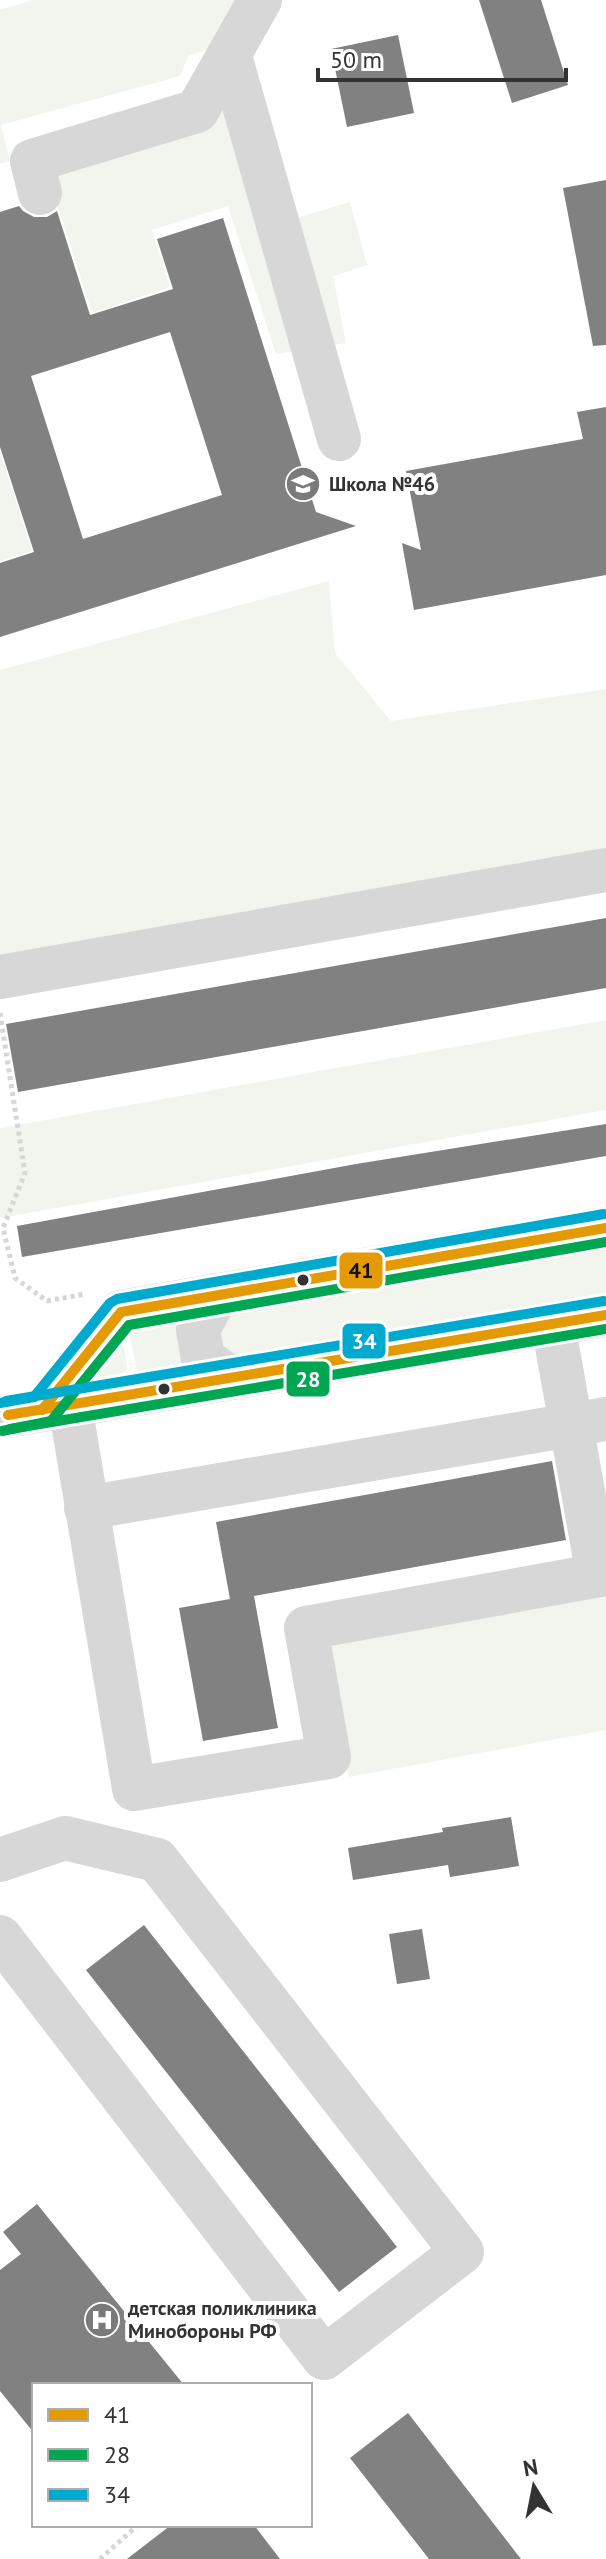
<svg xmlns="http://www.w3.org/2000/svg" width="606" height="2559" font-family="'PT Sans',sans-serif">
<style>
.green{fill:#f1f5ed}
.building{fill:#818181;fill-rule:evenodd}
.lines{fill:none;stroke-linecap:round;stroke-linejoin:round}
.path{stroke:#d6d6d6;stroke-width:5;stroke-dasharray:4 4;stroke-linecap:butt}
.minor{stroke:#d7d7d7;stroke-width:44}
.bus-1-casing{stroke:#fff;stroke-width:16}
.bus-2-casing{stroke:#fff;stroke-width:16}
.bus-3-casing{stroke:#fff;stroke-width:16}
.bus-1{stroke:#e39a05;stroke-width:10}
.bus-2{stroke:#00a651;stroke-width:10}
.bus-3{stroke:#00a9ce;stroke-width:10}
.bus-dot{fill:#333;stroke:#fff;stroke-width:3}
.labels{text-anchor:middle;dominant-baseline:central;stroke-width:8;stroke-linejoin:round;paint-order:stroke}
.poi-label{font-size:20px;font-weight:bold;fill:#333;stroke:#fff;text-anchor:start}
.line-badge{stroke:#fff;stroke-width:3}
.badge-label{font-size:22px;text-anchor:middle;font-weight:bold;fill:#fff}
.pale-badge-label{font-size:22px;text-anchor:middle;font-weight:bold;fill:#111}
</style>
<rect width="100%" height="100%" fill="#fff"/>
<!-- green -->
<g class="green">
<polygon points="33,0 252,0 236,39 188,56 180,76 1,125 10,161 0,164 0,10"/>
<polygon points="236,108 293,219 350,202 367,265 333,276 346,343 276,354 228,206 152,230 170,287 92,313 45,166"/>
<polygon points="0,452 32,551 0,561"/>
<polygon points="329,581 335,653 391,721 606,689 606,859 0,966 0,670"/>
<polygon points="606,1020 606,1110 0,1218 0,1128"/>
<polygon points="606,1249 606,1296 224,1364 217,1317"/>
<polygon points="190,1322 191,1361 139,1380 129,1333"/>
<polygon points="122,1334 129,1380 70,1391"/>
<polygon points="606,1588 606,1730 349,1777 324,1639"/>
</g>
<!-- building -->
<g class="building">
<polygon points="479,0 541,0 568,85 512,103"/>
<polygon points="398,35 414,113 347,127 331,49"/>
<polygon points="606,180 606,345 593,346 563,188"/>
<path d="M19 206 23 211 34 217H47L57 211 90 315 173 289 157 239 223 218 316 512 356 526 0 637V563L34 552 0 447V212ZM170 332 222 495 83 539 31 376Z"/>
<polygon points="606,407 606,575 414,610 402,543 421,550 406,471 583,439 577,412"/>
<polygon points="606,918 606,988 18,1092 6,1024"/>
<polygon points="606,1124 606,1156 22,1257 17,1226 356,1164"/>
<polygon points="552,1461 566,1540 254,1596 278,1728 203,1741 179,1608 230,1599 216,1522"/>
<polygon points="511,1817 519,1866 450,1877 448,1865 353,1880 348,1848 443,1832 442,1828"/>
<polygon points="144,1925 397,2247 339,2292 86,1970"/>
<polygon points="422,1929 430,1979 397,1984 389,1934"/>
<polygon points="37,2204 184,2385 34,2385 34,2433 0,2391 0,2270 21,2254 3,2232"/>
<polygon points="408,2413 521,2559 429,2559 350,2458"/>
<polygon points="171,2525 254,2525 280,2559 127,2559"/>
</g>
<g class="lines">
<!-- path -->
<g class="path">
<polyline points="0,1013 25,1173 3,1228 15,1278 47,1301 85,1294"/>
<polyline points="100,2559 138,2525"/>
</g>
<!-- minor -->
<g class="minor">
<polyline points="230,56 339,439"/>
<polyline points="40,193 32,161 197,111 260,0"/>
<polyline points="0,977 606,870"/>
<polyline points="217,1295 198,1329 203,1359 231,1378"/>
<polyline points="553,1324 598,1575"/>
<polyline points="70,1405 134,1789 329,1757 306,1628 606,1574"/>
<polyline points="42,1410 121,1312 606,1228"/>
<polyline points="0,1417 606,1315"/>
<polyline points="86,1508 606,1419"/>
<polyline points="0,1860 65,1838 157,1860 462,2252 324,2358 0,1937"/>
</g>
<!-- bus-1 casing -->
<g class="bus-1-casing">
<g id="bus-1">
<polyline points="42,1410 121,1312 606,1228"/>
<polyline points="8,1415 606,1315"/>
</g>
</g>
<!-- bus-2 casing -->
<g class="bus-2-casing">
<g id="bus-2">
<polyline points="10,1429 606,1329"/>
<polyline points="2,1431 51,1421 129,1325 606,1242"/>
</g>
</g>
<!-- bus-3 casing -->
<g class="bus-3-casing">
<g id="bus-3">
<polyline points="6,1401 604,1301"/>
<polyline points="0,1403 34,1397 110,1303 117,1299 604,1214"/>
</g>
</g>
<!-- bus-1 -->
<use href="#bus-1" class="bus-1"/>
<!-- bus-2 -->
<use href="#bus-2" class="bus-2"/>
<!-- bus-3 -->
<use href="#bus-3" class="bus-3"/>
</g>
<!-- icons -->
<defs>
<g id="school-disc" transform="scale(1.8)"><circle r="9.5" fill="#7a7a7a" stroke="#fff"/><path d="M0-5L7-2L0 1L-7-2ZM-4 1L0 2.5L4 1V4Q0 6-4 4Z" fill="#fff"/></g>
<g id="hospital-disc" transform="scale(1.8)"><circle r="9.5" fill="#7a7a7a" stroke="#fff"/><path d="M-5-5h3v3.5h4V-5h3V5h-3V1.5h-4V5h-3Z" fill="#fff"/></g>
</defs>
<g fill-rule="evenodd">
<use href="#school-disc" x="303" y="484"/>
<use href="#hospital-disc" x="102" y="2320"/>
</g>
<!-- markers -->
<g class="bus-dot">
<circle cx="303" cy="1280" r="7"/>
<circle cx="164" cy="1389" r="7"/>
</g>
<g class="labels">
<!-- poi labels -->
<g class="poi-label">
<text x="329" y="484">Школа №46</text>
<text x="128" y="2308">детская поликлиника<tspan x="128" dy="23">Минобороны РФ</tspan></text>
</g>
</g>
<g class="line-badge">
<rect x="338" y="1251" width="46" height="39" rx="8" fill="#e39a05"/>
<rect x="341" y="1322" width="46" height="38" rx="8" fill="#00a9ce"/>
<rect x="285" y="1360" width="46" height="38" rx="8" fill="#00a651"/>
</g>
<g class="badge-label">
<text x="364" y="1349">34</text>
<text x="308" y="1387">28</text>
</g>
<g class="pale-badge-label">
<text x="361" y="1278">41</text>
</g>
<!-- legend -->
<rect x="32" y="2383" width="280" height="144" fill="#ffffff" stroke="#adadad" stroke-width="2"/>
<rect x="48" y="2409" width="40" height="12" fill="#e39a05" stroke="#adadad" stroke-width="2"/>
<text x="104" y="2423" font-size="24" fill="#333333">41</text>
<rect x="48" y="2449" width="40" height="12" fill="#00a651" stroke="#adadad" stroke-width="2"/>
<text x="104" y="2463" font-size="24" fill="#333333">28</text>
<rect x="48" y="2489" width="40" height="12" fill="#00a9ce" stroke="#adadad" stroke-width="2"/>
<text x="104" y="2503" font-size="24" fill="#333333">34</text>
<!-- north arrow -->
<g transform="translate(534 2487) rotate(350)" stroke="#ffffff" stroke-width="6" paint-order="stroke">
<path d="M0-6L14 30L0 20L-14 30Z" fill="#333333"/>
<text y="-12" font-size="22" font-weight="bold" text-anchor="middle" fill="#333333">N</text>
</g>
<!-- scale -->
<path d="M318 68v12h248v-12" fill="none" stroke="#333333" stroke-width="4"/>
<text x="330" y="68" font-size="24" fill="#333333" stroke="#ffffff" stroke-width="6" paint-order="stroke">50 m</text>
</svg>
